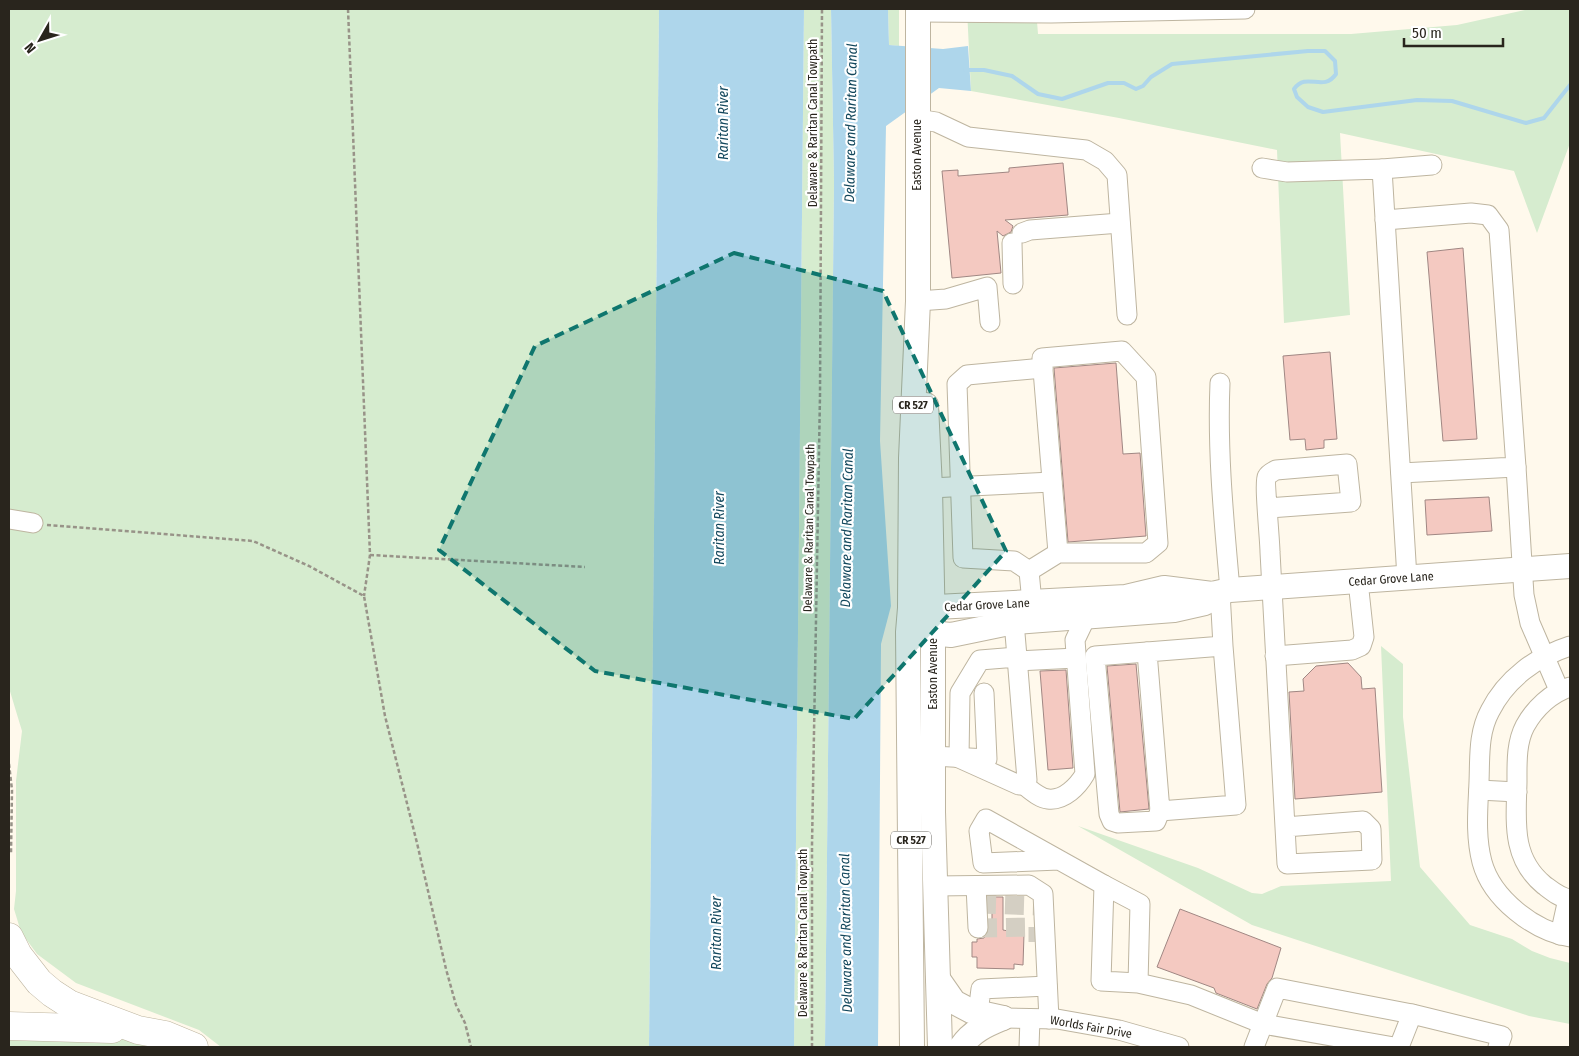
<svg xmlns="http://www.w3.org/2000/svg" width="1579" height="1056" font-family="'Fira Sans Condensed',sans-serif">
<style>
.green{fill:#d6eccf}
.water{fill:#aed6eb}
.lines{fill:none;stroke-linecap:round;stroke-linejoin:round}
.stream{stroke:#aed6eb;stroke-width:4}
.building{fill:#f4c9c1;stroke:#a08783}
.minor-tunnel{stroke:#d4cfc3;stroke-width:19;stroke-dasharray:19 9;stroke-linecap:butt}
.minor-casing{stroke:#beb5a0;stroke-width:21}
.major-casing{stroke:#beb5a0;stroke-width:26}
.highway-casing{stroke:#beb5a0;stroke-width:29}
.path{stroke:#989388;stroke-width:2.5;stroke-dasharray:4 2.5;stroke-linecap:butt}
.minor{stroke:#fff;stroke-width:19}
.major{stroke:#fff;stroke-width:24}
.highway{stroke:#fff;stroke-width:28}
.marked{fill:#0f766e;fill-opacity:0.2;stroke:#0f766e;stroke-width:4;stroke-dasharray:10 6;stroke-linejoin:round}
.labels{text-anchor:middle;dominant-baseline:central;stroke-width:4.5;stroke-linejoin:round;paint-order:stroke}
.shield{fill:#fff;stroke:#696661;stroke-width:1}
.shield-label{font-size:11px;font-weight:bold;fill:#29251d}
.street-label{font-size:12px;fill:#29251d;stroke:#fff}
.water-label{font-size:14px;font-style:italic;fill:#12475c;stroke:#fff}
</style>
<rect width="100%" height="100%" fill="#fff9ec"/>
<!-- green -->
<g class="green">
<polygon points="9,9 659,9 649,1047 221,1047 199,1030 76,983 37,954 21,932 14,909 16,891 16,781 22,731 9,688"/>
<polygon points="804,9 831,9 834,182 825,1047 794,1047"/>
<polygon points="888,9 899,9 899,46 889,45"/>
<polygon points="967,9 1036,9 1038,34 1351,34 1457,25 1529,9 1570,9 1570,143 1537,233 1514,171 1340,133 1350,315 1284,323 1277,150 1119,118 971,91"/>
<polygon points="1381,646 1403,664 1403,717 1420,867 1470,925 1512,939 1532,951 1550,958 1570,963 1570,1024 1529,1016 1252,925 1078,826 1198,868 1252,893 1262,894 1281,886 1391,881"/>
<polygon points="9,1034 130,1038 172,1047 9,1047"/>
</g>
<!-- water -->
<g class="water">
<polygon points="659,9 804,9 794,1047 649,1047"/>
<polygon points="831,9 888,9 889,45 943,49 968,46 971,91 939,88 886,126 880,441 891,606 881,644 878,1047 825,1047 834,182"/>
</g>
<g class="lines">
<!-- stream -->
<path class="stream" d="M965 70H984L1012 76 1038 94 1062 99 1108 83H1124L1136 89 1143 86 1151 77 1172 64 1308 51H1325L1335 61 1336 74C1323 93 1307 71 1294 89L1297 97 1308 107 1323 112 1417 100 1452 101 1526 123 1544 118 1570 85"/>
</g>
<!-- building -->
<g class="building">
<polygon points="1063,163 1068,215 1005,220 1013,226 1011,232 1003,236 997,231 1001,273 952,278 942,171 958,170 958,176 1009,172 1009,168"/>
<polygon points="1463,248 1477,439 1443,441 1427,252"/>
<polygon points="1330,352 1337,439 1324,440 1324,448 1306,450 1305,439 1290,440 1283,356"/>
<polygon points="1116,363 1123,454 1140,453 1146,536 1068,542 1054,368"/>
<polygon points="1489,497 1492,531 1427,535 1425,500"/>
<polygon points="1348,663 1361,677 1362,689 1375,688 1382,792 1295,799 1289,692 1304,691 1303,679 1316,666"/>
<polygon points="1136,664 1149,809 1120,812 1107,666"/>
<polygon points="1066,670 1073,768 1048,770 1040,671"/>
<polygon points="992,897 1003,897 1003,930 1024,934 1023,965 1014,964 1014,969 977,968 977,957 972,957 972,942 977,942 977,939 984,938 988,932 992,932"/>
<polygon points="1180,909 1281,948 1272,978 1267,984 1257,1009 1216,993 1214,988 1157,967"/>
</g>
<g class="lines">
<!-- minor-tunnel -->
<g class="minor-tunnel">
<polyline points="977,904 1044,906"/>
<polyline points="978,928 1038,927 1038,950"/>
</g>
<!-- minor casing -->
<g class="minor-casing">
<g id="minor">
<polyline points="918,12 1051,13 1245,9"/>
<polyline points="917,119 936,122 968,137 1086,150 1105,161 1117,175 1127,315"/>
<polyline points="1262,168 1287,172 1382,169 1407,578"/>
<polyline points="1382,169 1432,165"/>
<polyline points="1385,220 1471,213 1488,215 1499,230 1516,467 1401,473"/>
<polyline points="1022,233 1030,230 1120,223"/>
<polyline points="1012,243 1013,284"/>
<polyline points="918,301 946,299 987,287 990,322"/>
<path d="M1220 383C1217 452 1224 521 1230 590"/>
<polyline points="1516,467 1524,595 1530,623 1559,690"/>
<polyline points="930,488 1052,482"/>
<path d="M1268 508 1351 502 1347 464 1276 470C1273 472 1269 473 1267 477 1264 482 1270 541 1270 552 1276 656 1282 760 1287 864L1372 860 1371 829 1363 821 1285 827"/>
<polyline points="9,519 33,523"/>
<polyline points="1029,571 1014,561 963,558 957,384 967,375 1043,368"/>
<polyline points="1220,592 1223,646 1147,652 1160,811 1236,805 1223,646"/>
<polyline points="1032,603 1029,571 1058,553 1042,358 1122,351 1146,377 1158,543 1146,553 1058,553"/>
<polyline points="1014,622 1017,657"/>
<path d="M1570 646C1536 657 1506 679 1490 711 1478 733 1480 758 1479 782 1478 808 1475 835 1482 862 1492 899 1534 931 1570 937"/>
<polyline points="1147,652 1095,656 1109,814 1112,821 1118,823 1156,821 1160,811"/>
<polyline points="1275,656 1352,650 1361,646 1364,637 1358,581"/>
<polygon points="1017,657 1027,780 1024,785 1019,785 959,758 960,693 980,660"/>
<polyline points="1017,661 1076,658"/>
<path d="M1570 687C1551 693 1535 708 1525 726 1516 743 1517 764 1517 782 1516 821 1511 858 1544 885 1552 891 1560 898 1570 899"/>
<polyline points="933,756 987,759 984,693"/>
<path d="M1024 785C1031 790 1039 798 1048 799 1064 801 1078 786 1085 774L1075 640 1086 617"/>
<polyline points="1479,790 1517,792"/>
<polyline points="1059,860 983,863 979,831 986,819 1104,885"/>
<polyline points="935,886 1029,885 1043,894 1049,1019"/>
<polyline points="976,886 978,928"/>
<polyline points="1560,935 1568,899"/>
<polyline points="1138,983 1140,904 1104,885 1101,981 1138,983 1191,995 1263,1024 1394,1047"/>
<polyline points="978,1013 981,989 1047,986"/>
<polyline points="1003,1018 1057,1019 1119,1030 1179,1047"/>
<polyline points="1029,1047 1030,1019"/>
<polyline points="1254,1047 1277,988 1412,1014 1502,1036 1498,1047"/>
<polyline points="1399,1047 1412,1014"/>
</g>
</g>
<!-- major casing -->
<g class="major-casing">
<g id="major">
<polyline points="926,405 930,488 933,632 933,812 940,1047"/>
<polyline points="917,608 1126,597 1164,588 1212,594 1230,590 1570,566"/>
<polyline points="919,632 951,635 1014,622 1174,610 1205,603 1212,594"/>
<polyline points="938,979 954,1002 971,1011 1003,1018"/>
<polyline points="912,1047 908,632 910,608 911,458 918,301 918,9"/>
<path d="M961 1047C972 1031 986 1025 1003 1018"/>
</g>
</g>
<!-- highway casing -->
<g class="highway-casing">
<g id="highway">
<polyline points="9,937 18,955 39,982 52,993 69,1004 138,1030 165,1035 194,1047"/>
<polyline points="9,1026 112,1029"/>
</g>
</g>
<!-- path -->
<g class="path">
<polyline points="348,9 370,555 364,596"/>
<polyline points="47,525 253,541 309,566 364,596 385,716 417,843 446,969 456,1005 465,1023 471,1047"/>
<polyline points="370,555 585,567"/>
<polyline points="9,764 12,790 11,853"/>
<polyline points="812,1047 812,845 820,395 822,9"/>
</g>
<!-- minor -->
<use href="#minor" class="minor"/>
<!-- major -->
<use href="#major" class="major"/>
<!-- highway -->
<use href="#highway" class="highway"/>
</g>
<!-- marked area -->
<path class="marked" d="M734 253 883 291 1006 551 854 719 595 671 439 550 535 346Z"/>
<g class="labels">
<!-- shield labels -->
<g class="shield">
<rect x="893" y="396.5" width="40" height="17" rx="4"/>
<rect x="891" y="831.5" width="40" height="17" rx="4"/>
</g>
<g class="shield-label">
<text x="913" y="405">CR 527</text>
<text x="911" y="840">CR 527</text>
</g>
<!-- street labels -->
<g class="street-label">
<text transform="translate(813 123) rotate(-90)">Delaware &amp; Raritan Canal Towpath</text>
<text transform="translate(917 155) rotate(-90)">Easton Avenue</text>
<text transform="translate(809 528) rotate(-89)">Delaware &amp; Raritan Canal Towpath</text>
<text transform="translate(1391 579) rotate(-4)">Cedar Grove Lane</text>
<text transform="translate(987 605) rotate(-3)">Cedar Grove Lane</text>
<text transform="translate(933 674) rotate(-90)">Easton Avenue</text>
<text transform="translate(803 933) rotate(-90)">Delaware &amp; Raritan Canal Towpath</text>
<text transform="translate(1091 1027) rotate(10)">Worlds Fair Drive</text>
</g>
<!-- water labels -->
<g class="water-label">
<text transform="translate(723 123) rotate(-90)">Raritan River</text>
<text transform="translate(851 123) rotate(-89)">Delaware and Raritan Canal</text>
<text transform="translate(719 528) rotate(-90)">Raritan River</text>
<text transform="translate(847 528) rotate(-89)">Delaware and Raritan Canal</text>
<text transform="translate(716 933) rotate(-90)">Raritan River</text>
<text transform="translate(846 933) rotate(-91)">Delaware and Raritan Canal</text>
</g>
</g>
<!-- border -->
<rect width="1579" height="1056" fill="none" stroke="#29251d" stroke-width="20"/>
<!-- north arrow -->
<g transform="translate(40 40) rotate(231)" stroke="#ffffff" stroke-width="4" paint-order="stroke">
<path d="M0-4L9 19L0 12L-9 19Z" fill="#29251d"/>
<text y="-8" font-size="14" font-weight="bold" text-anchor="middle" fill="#29251d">N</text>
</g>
<!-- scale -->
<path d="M1404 38v8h99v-8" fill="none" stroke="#29251d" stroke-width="2.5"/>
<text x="1412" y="38" font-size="15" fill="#29251d" stroke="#ffffff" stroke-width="4" paint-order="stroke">50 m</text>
</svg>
